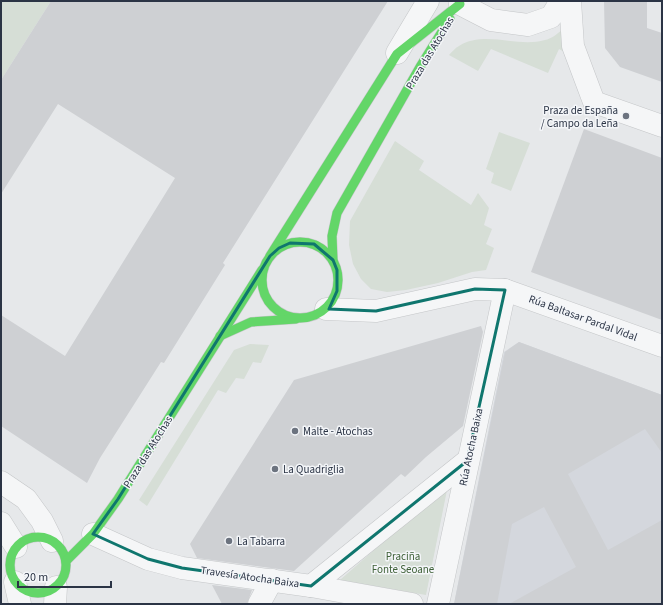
<svg xmlns="http://www.w3.org/2000/svg" width="663" height="605" font-family="'Source Sans 3',sans-serif">
<style>
.built{fill:#d4d7dd}
.green{fill:#d6ded6}
.building{fill:#ced0d3}
.lines{fill:none;stroke-linecap:round;stroke-linejoin:round}
.street-casing{stroke:#c4c6c8;stroke-width:23}
.fast-casing{stroke:#c4c6c8;stroke-width:10}
.street{stroke:#f5f6f7;stroke-width:22}
.fast{stroke:#63d668;stroke-width:9}
.marked{fill:none;stroke:#0f766e;stroke-width:3;stroke-linejoin:round}
.poi-dot{fill:#6c737f;stroke:#f4f6f9;stroke-width:1.5}
.labels{text-anchor:middle;dominant-baseline:central;stroke-width:3;stroke-linejoin:round;paint-order:stroke}
.street-label{font-size:11px;fill:#2b3445;stroke:#f4f6f9}
.poi-label{font-size:11px;fill:#2b3445;stroke:#f4f6f9;text-anchor:start}
.park-label{font-size:11px;fill:#3f6138;stroke:#f4f6f9}
</style>
<rect width="100%" height="100%" fill="#e6e8ea"/>
<!-- built -->
<polygon class="built" points="519,342 662,395 662,604 454,604 504,352"/>
<!-- green -->
<g class="green">
<polygon points="1,1 51,1 1,80"/>
<path d="M562 30 570 55 559 49 548 73 491 49 478 71 449 55C452 52 455 48 459 46 485 30 517 48 545 40 551 39 557 34 562 30Z"/>
<polygon points="499,132 530,143 511,191 491,183 494,173 486,169"/>
<polygon points="395,141 424,161 419,170 471,205 478,193 489,208 484,225 492,229 486,244 494,248 486,270 472,272 438,283 406,290 387,292 371,289 361,279 353,264 349,245 350,221"/>
<polygon points="250,344 269,345 261,363 253,362 244,379 236,378 226,393 218,390 147,506 139,500 234,350"/>
<polygon points="448,485 426,595 340,580"/>
</g>
<!-- building -->
<g class="building">
<polygon points="51,1 388,1 223,263 225,265 164,363 161,362 100,458 87,483 1,426 1,315 65,356 175,178 58,104 1,194 1,80"/>
<polygon points="604,1 647,1 647,28 662,33 662,82 620,67 605,48"/>
<polygon points="584,129 662,158 662,320 531,272"/>
<polygon points="481,326 483,332 463,426 426,457 405,477 401,474 294,571 197,558 190,544 294,380"/>
<polygon points="519,342 662,395 662,453 645,429 568,474 608,550 662,520 662,604 509,604 576,567 544,507 512,524 497,604 454,604 505,352"/>
<polygon points="212,585 252,590 247,604 222,604"/>
</g>
<g class="lines">
<!-- street casing -->
<g class="street-casing">
<g id="street">
<polyline points="570,1 573,46 594,102 662,126"/>
<polyline points="460,4 491,20 528,25 551,17 561,1"/>
<polyline points="397,53 428,1"/>
<polyline points="326,309 376,311 475,289 505,290 662,346"/>
<polyline points="1,482 26,499 42,521 52,541"/>
<polyline points="1,523 16,547"/>
<polyline points="93,534 148,559 182,568 311,586 412,604"/>
<polyline points="15,582 20,604"/>
<polyline points="311,586 467,461"/>
<polyline points="55,604 56,587"/>
<polyline points="259,604 272,580"/>
<polyline points="438,604 505,290"/>
</g>
</g>
<!-- fast casing -->
<g class="fast-casing">
<g id="fast">
<circle cx="300" cy="280" r="38"/>
<polyline points="270,256 397,54 460,4"/>
<polyline points="333,260 332,236 337,213 420,67 450,19"/>
<polyline points="220,336 251,322 296,319"/>
<circle cx="38" cy="565" r="28"/>
<polyline points="66,561 93,534 118,499 262,270"/>
</g>
</g>
<!-- street -->
<use href="#street" class="street"/>
<!-- fast -->
<use href="#fast" class="fast"/>
</g>
<!-- marked area -->
<path class="marked" d="M290 243 314 244 333 260 337 270V291L329 309 376 311 475 289 505 290 467 461 311 586 182 568 148 559 93 534 118 499 270 256 279 248Z"/>
<!-- markers -->
<g class="poi-dot">
<circle cx="626" cy="116" r="4"/>
<circle cx="295" cy="431" r="4"/>
<circle cx="275" cy="469" r="4"/>
<circle cx="229" cy="541" r="4"/>
</g>
<g class="labels">
<!-- street labels -->
<g class="street-label">
<text transform="translate(430 53) rotate(-59)">Praza das Atochas</text>
<text transform="translate(583 318) rotate(20)">Rúa Baltasar Pardal Vidal</text>
<text transform="translate(471 447) rotate(-78)">Rúa Atocha Baixa</text>
<text transform="translate(148 452) rotate(-58)">Praza das Atochas</text>
<text transform="translate(250 577) rotate(8)">Travesía Atocha Baixa</text>
</g>
<!-- poi labels -->
<g class="poi-label">
<text x="618" y="110" text-anchor="end">Praza de España<tspan x="618" dy="13">/ Campo da Leña</tspan></text>
<text x="303" y="431">Malte - Atochas</text>
<text x="283" y="469">La Quadriglia</text>
<text x="237" y="541">La Tabarra</text>
</g>
<!-- park labels -->
<g class="park-label">
<text x="403" y="556">Praciña<tspan x="403" dy="13">Fonte Seoane</tspan></text>
</g>
</g>
<!-- border -->
<rect width="663" height="605" fill="none" stroke="#2b3445" stroke-width="4"/>
<!-- scale -->
<path d="M18 581v6h93v-6" fill="none" stroke="#2b3445" stroke-width="2"/>
<text x="24" y="581" font-size="12" fill="#2b3445" stroke="#f4f6f9" stroke-width="3" paint-order="stroke">20 m</text>
</svg>
